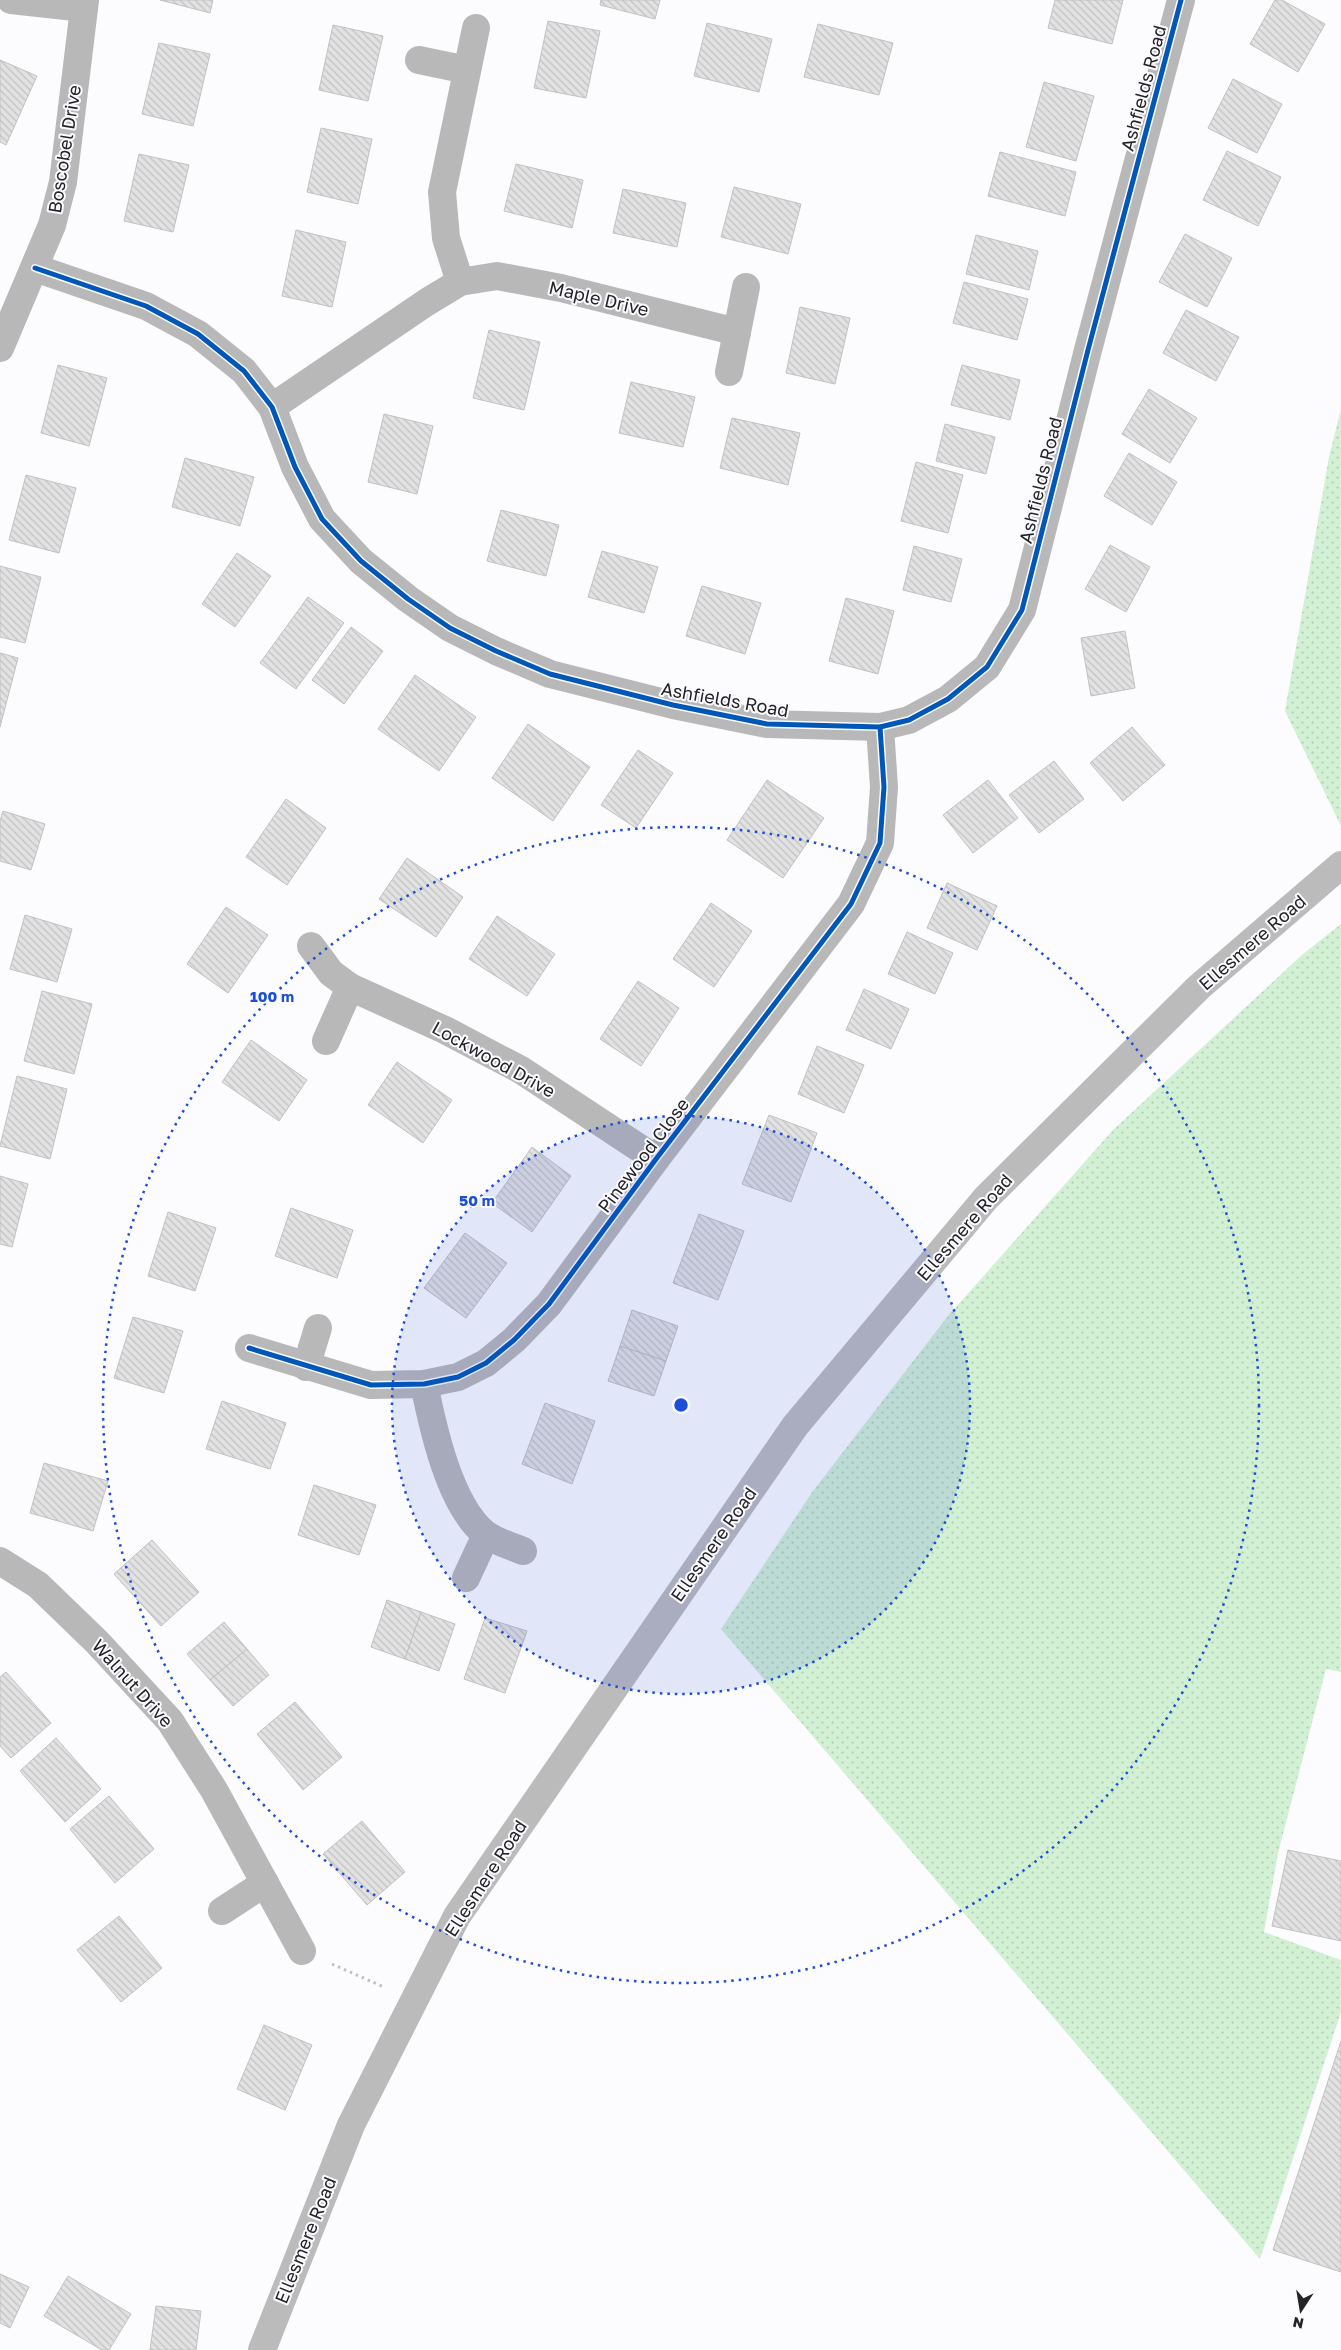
<svg xmlns="http://www.w3.org/2000/svg" width="1341" height="2350" font-family="'Golos Text',sans-serif">
<style>
.green{fill:url(#green-dots)}
.building{fill:url(#building-back-hatch);stroke:#c2c1c1}
.lines{fill:none;stroke-linecap:round;stroke-linejoin:round}
.path{stroke:#c0c0c0;stroke-width:3;stroke-dasharray:2.5 4;stroke-linecap:butt}
.street{stroke:#b9b8b8;stroke-width:28}
.primary{stroke:#bcbbbc;stroke-width:28}
.cycleway-casing{stroke:#fbfbff;stroke-width:8}
.cycleway{stroke:#0057b8;stroke-width:5}
.ring{fill:none;stroke:#1d4ed8;stroke-width:2.5;stroke-dasharray:2.5 5}
.labels{text-anchor:middle;dominant-baseline:central;stroke-width:4;stroke-linejoin:round;paint-order:stroke}
.street-label{font-size:18px;fill:#242427;stroke:#fbfbff}
.centre{fill:#1d4ed8;stroke:#fbfbff;stroke-width:2.5}
.ring-label{font-size:15px;text-anchor:middle;font-weight:bold;fill:#1d4ed8;stroke:#fbfbff;stroke-width:4;stroke-linejoin:round;paint-order:stroke}
</style>
<defs>
<pattern id="green-dots" width="8" height="8" patternUnits="userSpaceOnUse" patternTransform="scale(1.25)"><rect width="8" height="8" fill="#d2f0d4"/><path d="M2 2h.1M6 6h.1" fill="none" stroke="#b4ceb6" stroke-width="1.8" stroke-linecap="round"/></pattern>
<pattern id="building-back-hatch" width="6" height="6" patternUnits="userSpaceOnUse" patternTransform="scale(1.25)"><rect width="6" height="6" fill="#e3e2e2"/><path d="M-1 5l2 2M0 0l6 6M5-1l2 2" fill="none" stroke="#c3c2c2"/></pattern>
</defs>
<rect width="100%" height="100%" fill="#fcfcfe"/>
<!-- green -->
<g class="green">
<polygon points="1341,409 1341,826 1285,711 1329,457"/>
<polygon points="1341,924 1341,1672 1326,1669 1278,1853 1264,1932 1341,1960 1341,2012 1260,2259 721,1629 813,1491 948,1316 1113,1130 1303,954"/>
</g>
<!-- building -->
<g class="building">
<polygon points="160,0 213,0 210,13"/>
<polygon points="601,0 660,0 655,19 600,5"/>
<polygon points="1055,0 1123,0 1112,44 1048,28"/>
<polygon points="1275,0 1282,0 1325,24 1298,72 1250,44"/>
<polygon points="548,21 600,31 586,98 534,88"/>
<polygon points="707,23 772,39 759,92 694,76"/>
<polygon points="818,24 893,43 879,95 804,77"/>
<polygon points="333,25 383,36 368,101 319,90"/>
<polygon points="159,43 210,54 193,126 142,114"/>
<polygon points="0,60 37,76 6,145 0,142"/>
<polygon points="1233,79 1282,104 1257,153 1208,128"/>
<polygon points="1044,82 1094,96 1076,161 1026,147"/>
<polygon points="321,128 372,139 358,204 307,192"/>
<polygon points="1227,151 1281,177 1258,226 1203,200"/>
<polygon points="1000,152 1076,172 1065,216 988,196"/>
<polygon points="139,154 189,165 173,232 124,221"/>
<polygon points="516,164 583,180 572,228 504,211"/>
<polygon points="734,187 801,204 788,254 721,237"/>
<polygon points="623,189 686,203 677,247 613,233"/>
<polygon points="296,230 346,242 332,307 282,296"/>
<polygon points="1185,234 1232,258 1207,307 1159,282"/>
<polygon points="976,235 1038,251 1029,290 966,274"/>
<polygon points="964,282 1028,299 1017,340 953,323"/>
<polygon points="800,307 850,318 835,384 786,373"/>
<polygon points="1186,310 1239,337 1216,381 1163,353"/>
<polygon points="489,330 540,342 524,410 473,398"/>
<polygon points="58,365 107,378 89,446 41,433"/>
<polygon points="962,365 1020,380 1010,420 951,405"/>
<polygon points="631,382 695,397 683,447 619,433"/>
<polygon points="1149,389 1197,418 1170,463 1122,434"/>
<polygon points="384,414 433,426 417,494 368,482"/>
<polygon points="732,418 800,433 788,485 720,468"/>
<polygon points="945,424 995,437 986,474 936,461"/>
<polygon points="1129,453 1177,482 1152,525 1104,496"/>
<polygon points="185,458 254,477 240,526 172,507"/>
<polygon points="916,462 963,475 948,533 901,521"/>
<polygon points="26,475 76,488 59,553 9,540"/>
<polygon points="501,510 559,525 546,576 487,561"/>
<polygon points="1110,545 1150,567 1126,612 1085,589"/>
<polygon points="914,546 962,559 951,602 903,590"/>
<polygon points="602,551 658,567 644,613 588,597"/>
<polygon points="237,553 271,576 235,627 202,604"/>
<polygon points="0,566 41,577 25,643 0,637"/>
<polygon points="702,586 761,603 745,654 686,636"/>
<polygon points="308,597 344,623 296,689 260,663"/>
<polygon points="846,598 894,611 878,674 829,661"/>
<polygon points="351,627 383,651 344,704 312,680"/>
<polygon points="1125,631 1135,688 1091,696 1081,638"/>
<polygon points="0,653 18,658 0,727"/>
<polygon points="415,675 476,717 439,771 378,729"/>
<polygon points="528,724 590,767 553,821 492,778"/>
<polygon points="1132,727 1165,765 1123,801 1090,763"/>
<polygon points="638,750 673,773 636,828 601,805"/>
<polygon points="1054,761 1084,799 1039,833 1009,795"/>
<polygon points="767,780 824,818 783,878 727,840"/>
<polygon points="988,780 1018,818 973,853 943,815"/>
<polygon points="286,799 326,828 287,885 246,857"/>
<polygon points="3,811 45,824 31,870 0,861 0,821"/>
<polygon points="407,858 463,897 436,937 379,899"/>
<polygon points="947,883 997,906 977,950 927,928"/>
<polygon points="711,903 752,931 714,987 673,959"/>
<polygon points="226,907 268,935 228,993 187,964"/>
<polygon points="25,915 72,929 57,982 10,969"/>
<polygon points="497,916 555,954 527,996 469,959"/>
<polygon points="907,932 953,953 935,994 888,974"/>
<polygon points="638,981 679,1008 641,1066 600,1039"/>
<polygon points="864,989 909,1009 891,1049 846,1030"/>
<polygon points="42,991 92,1004 74,1074 24,1061"/>
<polygon points="251,1040 307,1080 279,1121 222,1082"/>
<polygon points="817,1046 864,1065 844,1113 798,1094"/>
<polygon points="397,1062 452,1100 423,1143 368,1105"/>
<polygon points="17,1076 67,1089 50,1159 0,1146"/>
<polygon points="769,1115 817,1133 791,1202 742,1184"/>
<polygon points="532,1147 571,1176 532,1232 492,1203"/>
<polygon points="0,1176 28,1184 12,1247 0,1244"/>
<polygon points="291,1208 353,1230 337,1278 275,1256"/>
<polygon points="168,1212 216,1228 195,1291 148,1276"/>
<polygon points="699,1214 744,1231 718,1300 673,1283"/>
<polygon points="465,1233 507,1263 466,1318 424,1288"/>
<polygon points="632,1310 678,1326 666,1361 620,1346"/>
<polygon points="133,1317 183,1331 164,1393 114,1378"/>
<polygon points="620,1346 666,1361 654,1396 608,1381"/>
<polygon points="222,1401 286,1423 270,1469 206,1449"/>
<polygon points="545,1403 595,1421 572,1484 522,1464"/>
<polygon points="44,1463 108,1481 93,1531 30,1513"/>
<polygon points="314,1485 376,1505 359,1555 298,1535"/>
<polygon points="152,1540 199,1592 161,1626 114,1574"/>
<polygon points="387,1600 421,1612 405,1659 371,1647"/>
<polygon points="421,1612 455,1624 439,1671 405,1659"/>
<polygon points="485,1618 527,1631 505,1693 464,1679"/>
<polygon points="224,1622 247,1649 210,1680 187,1654"/>
<polygon points="247,1649 269,1675 233,1706 210,1680"/>
<polygon points="6,1672 51,1723 11,1758 0,1746 0,1677"/>
<polygon points="295,1702 342,1757 303,1790 257,1734"/>
<polygon points="56,1738 101,1789 65,1822 20,1771"/>
<polygon points="109,1796 154,1849 115,1883 70,1829"/>
<polygon points="362,1821 405,1872 367,1905 323,1854"/>
<polygon points="1288,1850 1341,1861 1341,1941 1272,1926"/>
<polygon points="119,1916 162,1968 121,2002 77,1950"/>
<polygon points="264,2025 312,2045 285,2110 237,2089"/>
<polygon points="1341,2041 1341,2272 1273,2250"/>
<polygon points="0,2274 29,2287 10,2328 0,2323"/>
<polygon points="68,2276 131,2314 109,2350 102,2350 44,2316"/>
<polygon points="156,2306 201,2311 196,2350 150,2350"/>
</g>
<g class="lines">
<!-- path -->
<polyline class="path" points="332,1964 384,1987"/>
<!-- street -->
<g class="street">
<polyline points="11,0 84,8"/>
<polyline points="419,60 467,70"/>
<polyline points="35,268 146,306 198,334 244,371 272,407 295,467 322,519 361,561 408,599 450,628 496,651 550,674 673,705 767,724 880,727 909,720 948,699 987,667 1022,610 1088,350 1181,0"/>
<polyline points="460,282 446,238 442,192 476,28"/>
<polyline points="0,348 52,225 63,182 85,0"/>
<polyline points="729,372 746,287"/>
<polyline points="272,407 427,302 460,282 497,276 561,288 737,332"/>
<polyline points="311,946 331,973 350,987 445,1030 521,1070 656,1159"/>
<polyline points="326,1041 350,987"/>
<polyline points="249,1348 371,1385 424,1384 458,1377 486,1363 514,1340 549,1304 656,1159 851,904 880,843 884,787 880,727"/>
<polyline points="306,1367 318,1328"/>
<path d="M424 1384C433 1428 449 1503 484 1533 494 1541 511 1546 523 1551"/>
<polyline points="0,1561 38,1585 97,1642 170,1721 214,1790 302,1951"/>
<polyline points="466,1578 486,1535"/>
<polyline points="222,1911 265,1883"/>
</g>
<!-- primary -->
<polyline class="primary" points="262,2350 351,2125 457,1916 795,1426 986,1198 1199,987 1341,865"/>
<!-- cycleway casing -->
<g class="cycleway-casing">
<g id="cycleway">
<polyline points="35,268 146,306 198,334 244,371 272,407 295,467 322,519 361,561 408,599 450,628 496,651 550,674 673,705 767,724 880,727 909,720 948,699 987,667 1022,610 1088,350 1181,0"/>
<polyline points="249,1348 371,1385 424,1384 458,1377 486,1363 514,1340 549,1304 656,1159 851,904 880,843 884,787 880,727"/>
</g>
</g>
<!-- cycleway -->
<use href="#cycleway" class="cycleway"/>
</g>
<!-- distance rings -->
<circle cx="681" cy="1405" r="289" fill="#1d4ed8" fill-opacity=".12"/>
<g class="ring">
<circle cx="681" cy="1405" r="289"/>
<circle cx="681" cy="1405" r="578"/>
</g>
<g class="labels">
<!-- street labels -->
<g class="street-label">
<text transform="translate(1143 88) rotate(-75)">Ashfields Road</text>
<text transform="translate(64 149) rotate(-81)">Boscobel Drive</text>
<text transform="translate(599 298) rotate(13)">Maple Drive</text>
<text transform="translate(1040 480) rotate(-76)">Ashfields Road</text>
<text transform="translate(725 699) rotate(10)">Ashfields Road</text>
<text transform="translate(1252 942) rotate(-41)">Ellesmere Road</text>
<text transform="translate(494 1059) rotate(29)">Lockwood Drive</text>
<text transform="translate(643 1155) rotate(-53)">Pinewood Close</text>
<text transform="translate(964 1227) rotate(-49)">Ellesmere Road</text>
<text transform="translate(713 1544) rotate(-55)">Ellesmere Road</text>
<text transform="translate(133 1683) rotate(48)">Walnut Drive</text>
<text transform="translate(485 1878) rotate(-57)">Ellesmere Road</text>
<text transform="translate(305 2240) rotate(-68)">Ellesmere Road</text>
</g>
</g>
<circle cx="681" cy="1405" r="8" class="centre"/>
<g class="ring-label">
<text x="272" y="1002">100 m</text>
<text x="477" y="1206">50 m</text>
</g>
<!-- north arrow -->
<g transform="translate(1301 2310) rotate(192)" stroke="#fbfbff" stroke-width="4" paint-order="stroke">
<path d="M0-4L9 19L0 12L-9 19Z" fill="#242427"/>
<text y="-8" font-size="14" font-weight="bold" text-anchor="middle" fill="#242427">N</text>
</g>
</svg>
